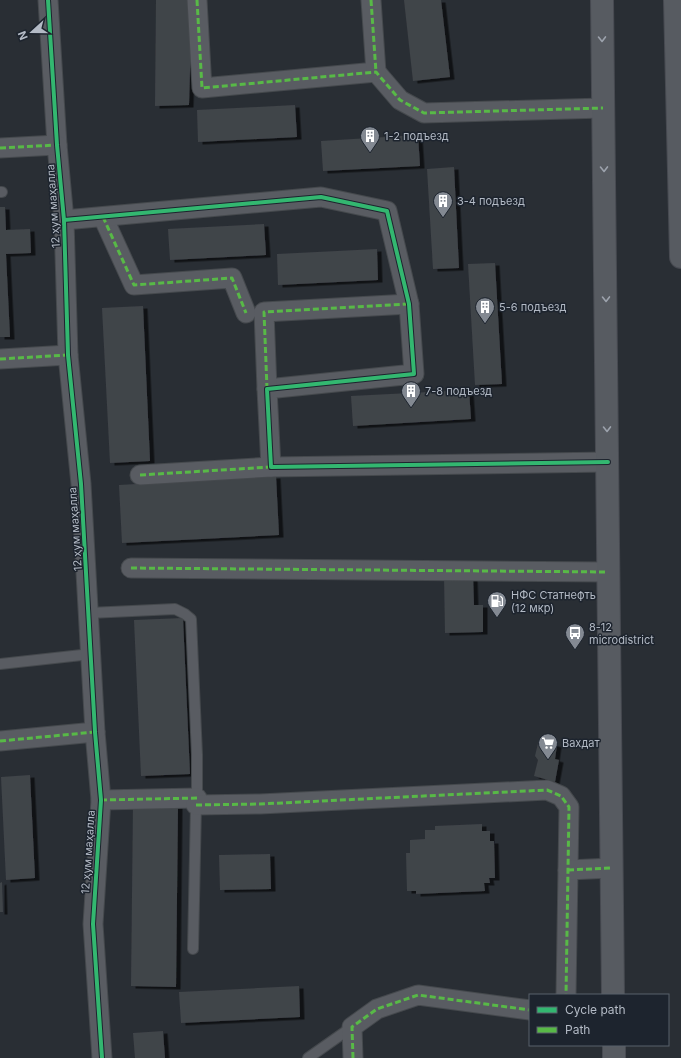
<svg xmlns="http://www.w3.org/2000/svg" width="681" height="1058" font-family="Inter,sans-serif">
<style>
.building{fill:#404449;filter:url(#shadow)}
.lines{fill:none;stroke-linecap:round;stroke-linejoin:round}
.lane-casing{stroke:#45494d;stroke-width:12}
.street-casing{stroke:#45494d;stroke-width:21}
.secondary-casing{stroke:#474a51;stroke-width:24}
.lane{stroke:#595c62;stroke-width:10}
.street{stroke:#595c62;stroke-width:19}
.secondary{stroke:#575b61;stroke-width:22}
.quiet{stroke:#58b947;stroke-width:3;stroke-dasharray:6 3;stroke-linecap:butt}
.cycleway-casing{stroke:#1d242e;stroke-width:6}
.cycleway{stroke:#33b770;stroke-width:4}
.oneway{stroke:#9ca2ac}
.labels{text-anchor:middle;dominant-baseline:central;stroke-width:3;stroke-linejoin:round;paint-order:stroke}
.poi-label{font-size:11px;fill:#b3bac5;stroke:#1d242e;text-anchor:start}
.street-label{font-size:11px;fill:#b3bac5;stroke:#1d242e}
</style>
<defs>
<filter id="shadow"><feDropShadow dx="4.5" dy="2.5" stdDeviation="0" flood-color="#0009"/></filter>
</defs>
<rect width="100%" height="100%" fill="#292e34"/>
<!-- building -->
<g class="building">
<polygon points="156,0 192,0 189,105 155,106"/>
<polygon points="404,0 441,0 450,77 413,81"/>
<polygon points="295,105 297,137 198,142 197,110"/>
<polygon points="418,135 420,166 323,171 321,141"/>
<polygon points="454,167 459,268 433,269 427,169"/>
<polygon points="0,207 5,207 6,230 30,229 31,253 6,254 10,337 0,337"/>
<polygon points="264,224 266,255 170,260 168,229"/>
<polygon points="377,249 378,280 278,285 277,254"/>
<polygon points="495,263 502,384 475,385 468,264"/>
<polygon points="143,306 150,461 110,463 102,308"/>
<polygon points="469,390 471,419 353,426 351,396"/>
<polygon points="276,476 279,535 122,543 119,485"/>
<polygon points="444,575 473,575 474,605 483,605 483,632 445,633"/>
<polygon points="183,618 190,774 141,776 134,620"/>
<polygon points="539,739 557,745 555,759 559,760 555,782 534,776 538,760 535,756"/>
<polygon points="30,775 35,878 6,880 1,777"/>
<polygon points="133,804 178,805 176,987 131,986"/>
<polygon points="482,824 482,831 490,831 490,841 494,841 495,878 489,878 490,883 484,883 485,891 416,894 416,891 407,891 406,853 410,853 410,840 425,839 425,830 435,830 435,826"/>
<polygon points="270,854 271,889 220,890 219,855"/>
<polygon points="2,882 3,912 0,912 0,883"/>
<polygon points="299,986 300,1017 181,1023 179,992"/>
<polygon points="163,1031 165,1058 135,1058 133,1033"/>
</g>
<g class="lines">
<!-- lane casing -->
<g class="lane-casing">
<g id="lane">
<polyline points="0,192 2,192"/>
<polyline points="89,613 175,609 185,614 191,619 197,755 197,798 196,805 193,949"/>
<polyline points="0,664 91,654"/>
<polyline points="308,1058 352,1027"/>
</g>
</g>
<!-- street casing -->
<g class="street-casing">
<g id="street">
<polyline points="48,0 57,145 64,220 68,355 81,484 95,732 101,800 93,924 102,1058"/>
<polyline points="197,0 202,88 376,72 400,100 424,113 603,108"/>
<polyline points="371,0 376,72"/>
<polyline points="0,148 57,145"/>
<polyline points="103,217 134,285 232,278 246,313"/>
<polyline points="64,220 321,197 387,211 409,304 414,374 267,389 271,467 608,462"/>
<polyline points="0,359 68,355"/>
<polyline points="267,389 264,312 409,304"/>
<polyline points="140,475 271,467"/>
<polyline points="131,568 608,572"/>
<polyline points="0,741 95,732"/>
<polyline points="101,800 197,798"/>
<polyline points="196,805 260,804 547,790 561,796 569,807 566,995"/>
<polyline points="568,870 612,868"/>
<polyline points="353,1058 352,1027 377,1009 418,995 530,1010"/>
</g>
</g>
<!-- secondary casing -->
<g class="secondary-casing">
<g id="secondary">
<polyline points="602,0 613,995"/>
<polyline points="675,0 681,257"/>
<polyline points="614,1045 614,1058"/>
</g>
</g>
<!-- lane -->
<use href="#lane" class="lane"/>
<!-- street -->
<use href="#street" class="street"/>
<!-- secondary -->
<use href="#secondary" class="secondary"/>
<!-- quiet -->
<g class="quiet">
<polyline points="197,0 202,88 376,72 400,100 424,113 603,108"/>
<polyline points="371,0 376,72"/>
<polyline points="0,148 57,145"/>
<polyline points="103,217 134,285 232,278 246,313"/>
<polyline points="0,359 68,355"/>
<polyline points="267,389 264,312 409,304"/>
<polyline points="140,475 271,467"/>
<polyline points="131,568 608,572"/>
<polyline points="0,741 95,732"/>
<polyline points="101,800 197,798"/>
<polyline points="196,805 260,804 547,790 561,796 569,807 566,995"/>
<polyline points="568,870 612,868"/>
<polyline points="353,1058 352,1027 377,1009 418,995 530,1010"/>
</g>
<!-- cycleway casing -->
<g class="cycleway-casing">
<g id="cycleway">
<polyline points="48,0 57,145 64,220 68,355 81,484 95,732 101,800 93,924 102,1058"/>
<polyline points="64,220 321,197 387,211 409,304 414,374 267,389 271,467 608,462"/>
</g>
</g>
<!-- cycleway -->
<use href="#cycleway" class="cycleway"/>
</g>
<!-- one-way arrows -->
<defs><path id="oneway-chevron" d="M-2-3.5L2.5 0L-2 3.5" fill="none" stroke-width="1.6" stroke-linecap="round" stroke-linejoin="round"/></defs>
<g class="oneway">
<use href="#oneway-chevron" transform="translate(602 39) rotate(89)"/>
<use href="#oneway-chevron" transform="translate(604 169) rotate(89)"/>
<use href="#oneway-chevron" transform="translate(606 299) rotate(89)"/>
<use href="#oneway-chevron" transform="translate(607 429) rotate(89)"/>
</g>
<!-- icons -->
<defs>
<g id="building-pin" transform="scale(1)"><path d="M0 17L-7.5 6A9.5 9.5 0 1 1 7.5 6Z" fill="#838992" stroke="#1d242e"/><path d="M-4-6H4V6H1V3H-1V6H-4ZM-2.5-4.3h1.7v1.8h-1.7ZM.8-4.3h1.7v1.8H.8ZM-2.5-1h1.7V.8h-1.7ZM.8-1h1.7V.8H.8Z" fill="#fff"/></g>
<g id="fuel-pin" transform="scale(1)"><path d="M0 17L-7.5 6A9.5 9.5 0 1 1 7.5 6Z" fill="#838992" stroke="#1d242e"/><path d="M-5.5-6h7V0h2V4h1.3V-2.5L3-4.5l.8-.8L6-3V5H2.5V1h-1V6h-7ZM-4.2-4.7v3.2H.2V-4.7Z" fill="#fff"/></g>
<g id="bus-pin" transform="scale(1)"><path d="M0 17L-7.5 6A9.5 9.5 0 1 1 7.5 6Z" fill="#838992" stroke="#1d242e"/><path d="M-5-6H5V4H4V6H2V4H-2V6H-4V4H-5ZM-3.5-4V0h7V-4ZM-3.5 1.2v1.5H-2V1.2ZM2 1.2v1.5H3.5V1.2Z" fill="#fff"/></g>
<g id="supermarket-pin" transform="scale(1)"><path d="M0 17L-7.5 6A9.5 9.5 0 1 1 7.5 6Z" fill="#838992" stroke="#1d242e"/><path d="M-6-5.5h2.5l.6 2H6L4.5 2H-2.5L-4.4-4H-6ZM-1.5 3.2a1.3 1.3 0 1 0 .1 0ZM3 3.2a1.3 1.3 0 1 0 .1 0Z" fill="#fff"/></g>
</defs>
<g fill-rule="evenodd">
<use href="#building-pin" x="370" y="136"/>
<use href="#building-pin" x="443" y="201"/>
<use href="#building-pin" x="485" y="307"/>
<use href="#building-pin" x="411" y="391"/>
<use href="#fuel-pin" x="497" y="601"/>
<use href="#bus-pin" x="575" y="633"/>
<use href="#supermarket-pin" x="548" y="743"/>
</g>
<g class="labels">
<!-- poi labels -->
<g class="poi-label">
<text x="384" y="136">1-2 подъезд</text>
<text x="457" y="201">3-4 подъезд</text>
<text x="499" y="307">5-6 подъезд</text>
<text x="425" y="391">7-8 подъезд</text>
<text x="511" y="595">НФС Статнефть<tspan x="511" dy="13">(12 мкр)</tspan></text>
<text x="589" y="627">8-12<tspan x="589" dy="13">microdistrict</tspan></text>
<text x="562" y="743">Вахдат</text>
</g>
<!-- street labels -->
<g class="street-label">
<text transform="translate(53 206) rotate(-94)">12 ҳум маҳалла</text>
<text transform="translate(75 529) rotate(-94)">12 ҳум маҳалла</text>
<text transform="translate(88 852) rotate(-86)">12 ҳум маҳалла</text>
</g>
</g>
<!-- legend -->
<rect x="529" y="994" width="140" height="52" fill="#1d242e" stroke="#59606a"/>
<rect x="537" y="1007" width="20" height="6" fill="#33b770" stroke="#59606a"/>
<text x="565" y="1014" font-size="12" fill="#b3bac5">Cycle path</text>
<rect x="537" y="1027" width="20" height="6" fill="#58b947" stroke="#59606a"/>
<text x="565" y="1034" font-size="12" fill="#b3bac5">Path</text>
<!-- north arrow -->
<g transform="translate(32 32) rotate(249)" stroke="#1d242e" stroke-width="3" paint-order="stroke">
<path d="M0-3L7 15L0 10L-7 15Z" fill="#b3bac5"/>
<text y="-6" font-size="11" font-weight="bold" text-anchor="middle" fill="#b3bac5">N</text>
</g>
</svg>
